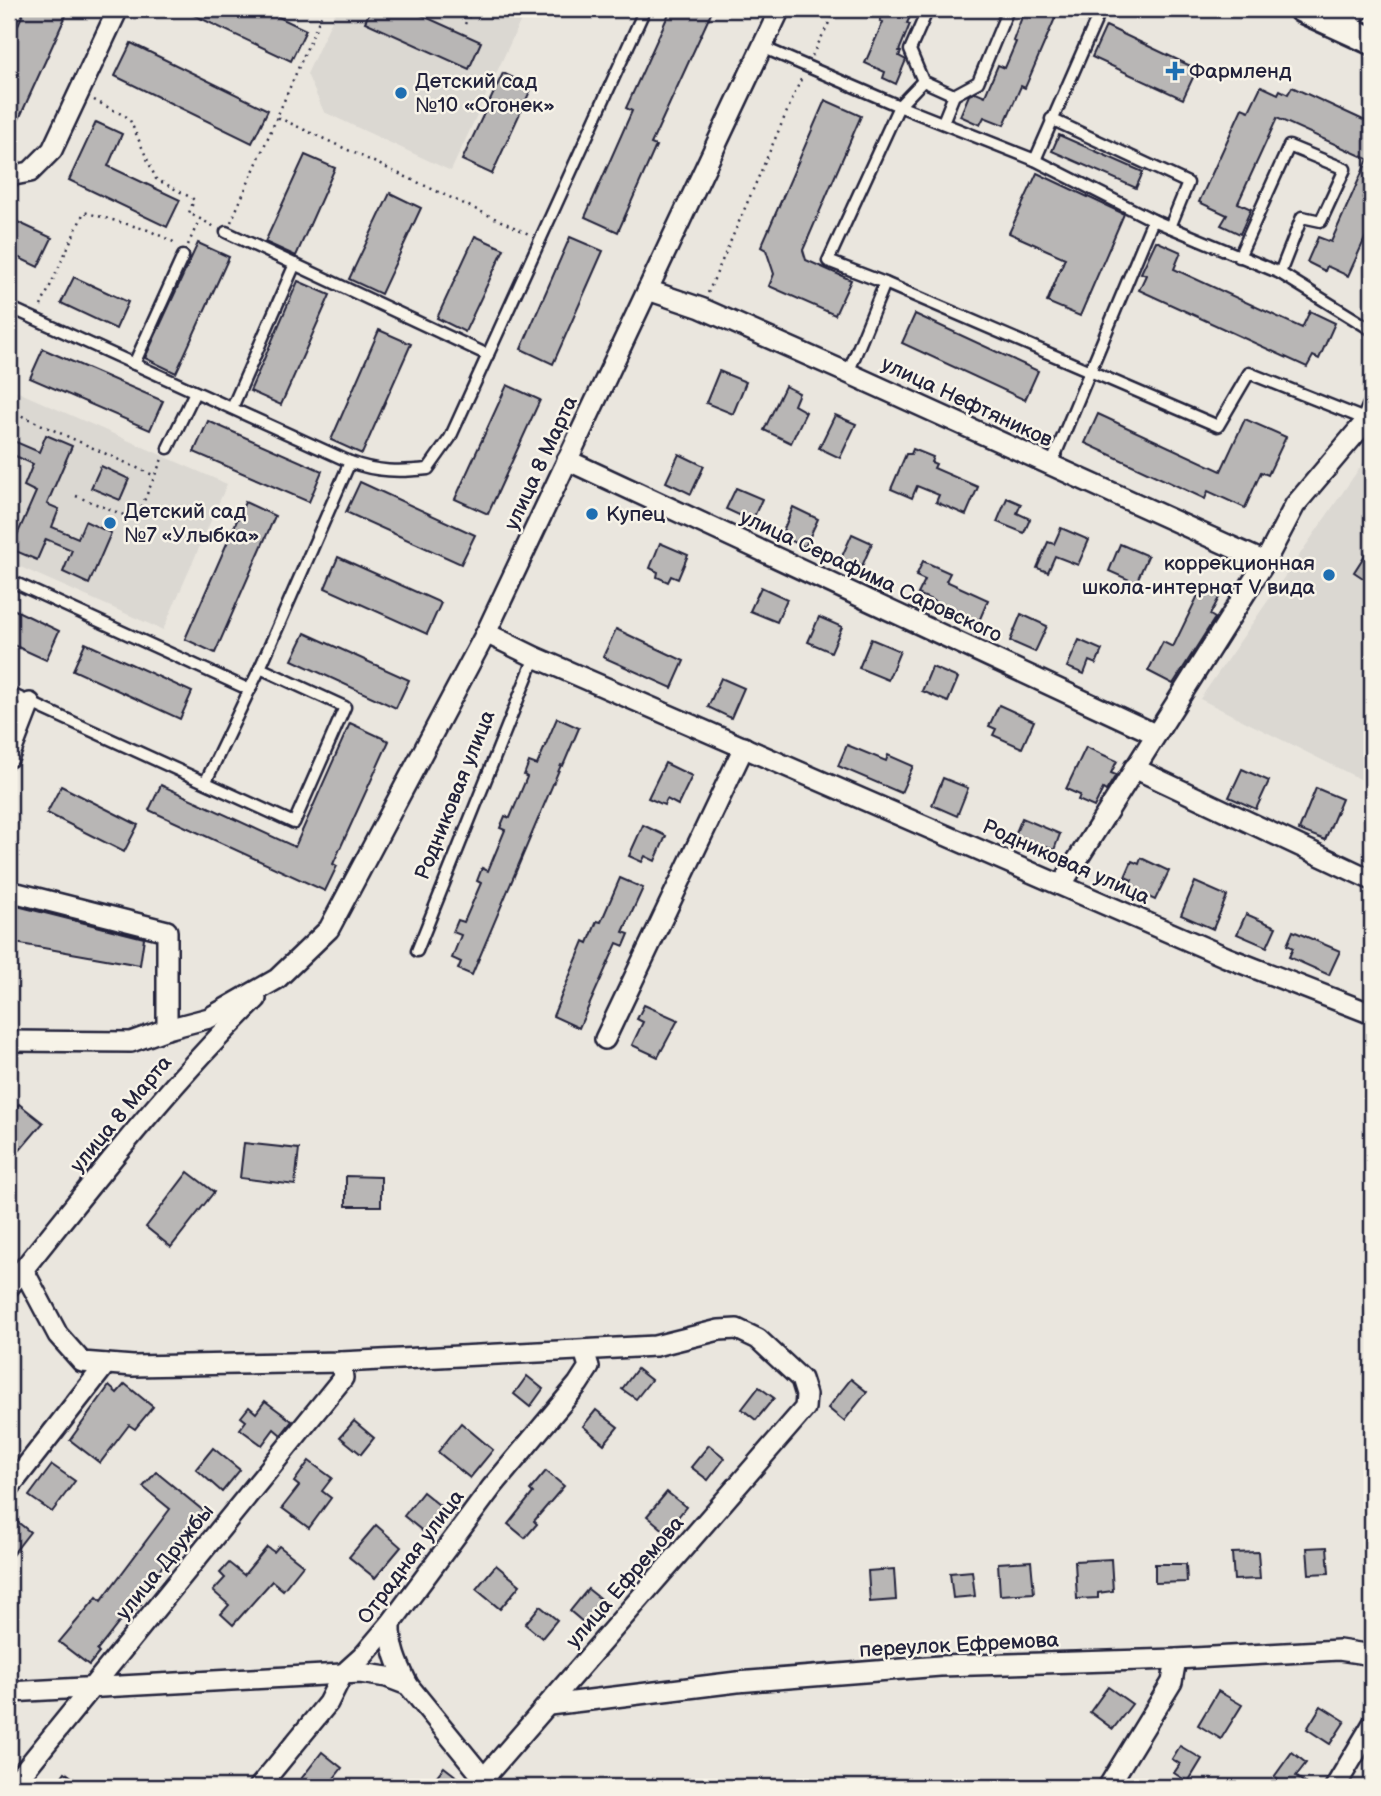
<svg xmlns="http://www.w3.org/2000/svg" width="1381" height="1796" font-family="'Balsamiq Sans',sans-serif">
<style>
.built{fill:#dbd8d2}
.building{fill:#b8b6b5;stroke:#22223b;stroke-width:2}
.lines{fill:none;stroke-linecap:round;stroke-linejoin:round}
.service-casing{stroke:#22223b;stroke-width:15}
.minor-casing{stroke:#22223b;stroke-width:24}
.secondary-casing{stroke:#22223b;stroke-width:32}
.path{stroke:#22223b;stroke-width:2.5;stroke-dasharray:2 5;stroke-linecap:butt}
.service{stroke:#f7f3e8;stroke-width:10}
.minor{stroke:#f7f3e8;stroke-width:19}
.secondary{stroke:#f7f3e8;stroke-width:26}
.poi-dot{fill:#1f6fb2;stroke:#f7f3e8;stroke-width:2.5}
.labels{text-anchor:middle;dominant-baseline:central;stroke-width:5;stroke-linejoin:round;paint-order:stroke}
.poi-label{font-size:21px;fill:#22223b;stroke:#f7f3e8;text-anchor:start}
.street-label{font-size:21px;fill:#22223b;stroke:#f7f3e8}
</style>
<rect width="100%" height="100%" fill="#eae6de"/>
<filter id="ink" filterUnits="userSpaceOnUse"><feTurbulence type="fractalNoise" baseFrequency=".0143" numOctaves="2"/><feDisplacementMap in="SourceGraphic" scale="14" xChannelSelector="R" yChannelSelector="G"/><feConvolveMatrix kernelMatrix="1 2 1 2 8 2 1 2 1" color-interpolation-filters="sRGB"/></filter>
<g filter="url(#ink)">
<!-- built -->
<g class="built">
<polygon points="337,9 526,9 451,171 324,112 307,74"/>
<polygon points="9,388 227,484 163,630 9,562"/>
<polygon points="1372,450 1372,785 1200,699"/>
</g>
<!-- building -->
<g class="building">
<polygon points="25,9 69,9 9,141 9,45"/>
<polygon points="181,9 262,9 306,30 291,61"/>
<polygon points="371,9 408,9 481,42 469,69 365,22"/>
<polygon points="671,9 713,9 651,144 656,146 618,232 585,217 632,111 626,108"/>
<polygon points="885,9 914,9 907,23 910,24 899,51 901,52 899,56 906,60 896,84 883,78 885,72 865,63 883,22 880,21"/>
<polygon points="1025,9 1059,9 1025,88 1021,86 1004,125 984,117 980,125 960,116 969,95 976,92 985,96 998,65 1005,68 1016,42 1013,41"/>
<polygon points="1106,26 1197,69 1183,99 1092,57"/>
<polygon points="131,43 268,110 252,143 115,76"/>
<polygon points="503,73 532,87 492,174 462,160"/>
<polygon points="1261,86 1278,94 1280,90 1288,94 1292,87 1372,124 1372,223 1348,276 1327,266 1325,271 1307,262 1318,237 1331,242 1368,159 1277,118 1238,203 1251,209 1240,234 1221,225 1227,215 1199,202 1242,108 1249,111"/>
<polygon points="825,100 861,116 803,250 806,260 851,280 835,315 769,286 774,274 766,250 761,247"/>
<polygon points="96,122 122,134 108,166 180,200 167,227 69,180"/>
<polygon points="1059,135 1143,172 1136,188 1052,151"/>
<polygon points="305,155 335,168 296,256 265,242"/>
<polygon points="1037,173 1124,214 1080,316 1047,302 1065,258 1009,233"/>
<polygon points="390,193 421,208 381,294 349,279"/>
<polygon points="9,218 52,238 38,267 9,253"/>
<polygon points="475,236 504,249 465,332 437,318"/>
<polygon points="570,237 603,251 553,364 521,349"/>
<polygon points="1156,241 1181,252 1174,269 1302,328 1310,311 1335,323 1319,359 1313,356 1307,367 1139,290 1146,275 1141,273"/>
<polygon points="198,243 229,257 176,373 145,358"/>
<polygon points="74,277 128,302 116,329 61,303"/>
<polygon points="298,281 330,295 281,405 250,391"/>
<polygon points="915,314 1038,371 1025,400 902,343"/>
<polygon points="379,330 411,344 362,454 331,440"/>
<polygon points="43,349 163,401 150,430 30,378"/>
<polygon points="719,371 746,382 733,414 706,403"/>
<polygon points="507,385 540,400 488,514 455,499"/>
<polygon points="785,386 799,393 794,405 806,412 791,443 764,430"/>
<polygon points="1098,414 1221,471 1245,419 1286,437 1268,475 1261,472 1245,508 1208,491 1205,499 1085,443"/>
<polygon points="835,415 856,424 840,458 819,448"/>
<polygon points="208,421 322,471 309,502 194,452"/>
<polygon points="46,435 72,446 47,504 59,509 52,527 78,538 85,521 111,533 89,584 63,572 72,550 46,539 37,560 11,549 36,492 24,486 33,464 9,453 9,439 39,452"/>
<polygon points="913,449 933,457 931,462 936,464 934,468 978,487 966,515 936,502 939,495 917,486 912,498 891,489 906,454 911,454"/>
<polygon points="679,454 704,466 691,494 666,482"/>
<polygon points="101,466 129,479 120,500 91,488"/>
<polygon points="360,482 475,535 461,564 346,512"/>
<polygon points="736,488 762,499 752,521 726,509"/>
<polygon points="1007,498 1021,504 1017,513 1030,519 1024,533 997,522"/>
<polygon points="245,502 275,516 215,653 185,639"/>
<polygon points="793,507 818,519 805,547 781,536"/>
<polygon points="1061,528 1089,540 1078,565 1055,556 1048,572 1037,568 1048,542 1054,544"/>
<polygon points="852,534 872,543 860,571 839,563"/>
<polygon points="660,543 688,555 678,579 671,576 668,582 657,577 658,572 650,568"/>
<polygon points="1120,544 1148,556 1136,583 1109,571"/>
<polygon points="1372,544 1372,584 1354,572"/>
<polygon points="338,557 441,603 427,634 325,588"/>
<polygon points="923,561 950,573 946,581 988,600 977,626 954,616 956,611 918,594 925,580 916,576"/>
<polygon points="1203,585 1221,594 1210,615 1215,618 1173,684 1148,671 1163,642 1173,647"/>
<polygon points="761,587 787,599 777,622 750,611"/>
<polygon points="9,607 59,631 46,660 9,643"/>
<polygon points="1021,614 1047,626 1035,652 1010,641"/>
<polygon points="819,617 842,627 831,652 808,642"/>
<polygon points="616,629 684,661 672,688 603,657"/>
<polygon points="305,633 409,680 396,708 292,660"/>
<polygon points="871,639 900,651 888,680 859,668"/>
<polygon points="1079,640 1102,650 1096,664 1089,661 1084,674 1067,667"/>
<polygon points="85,643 192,692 180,719 73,670"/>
<polygon points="932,667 958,678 948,702 922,691"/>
<polygon points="721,678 744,688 731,718 708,707"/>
<polygon points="999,705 1034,721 1022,748 993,735 996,729 989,726"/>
<polygon points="557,718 579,728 563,766 561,765 472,975 458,969 461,962 452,958 461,935 453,932 458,920 464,922 481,883 477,881 482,868 488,871 505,830 500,828 505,816 510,818 527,777 524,775 529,762 537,765"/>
<polygon points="350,723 389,741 333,864 337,866 325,891 149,810 161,785 295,847"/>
<polygon points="847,745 886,761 888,755 913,766 901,793 838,766"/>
<polygon points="1086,747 1117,761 1111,773 1116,775 1106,791 1103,789 1094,807 1078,800 1080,795 1066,789"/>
<polygon points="665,763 692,776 678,805 667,799 664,805 648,798"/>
<polygon points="1242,769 1269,781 1256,809 1229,797"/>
<polygon points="943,778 968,788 957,816 932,805"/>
<polygon points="61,786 138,825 124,852 47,813"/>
<polygon points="1316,788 1342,799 1325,840 1299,830"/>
<polygon points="1022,818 1060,834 1054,850 1037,843 1034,851 1012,842"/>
<polygon points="643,825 666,836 655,861 645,856 642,862 629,856"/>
<polygon points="1141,858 1169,871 1155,900 1128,888 1132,880 1125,877 1132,861 1139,864"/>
<polygon points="620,878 643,888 623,932 629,934 624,946 617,943 579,1028 553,1016 584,941 588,943 597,921 601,922"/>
<polygon points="1195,882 1227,896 1213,929 1181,915"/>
<polygon points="9,904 144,938 140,965 9,942"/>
<polygon points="1246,914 1276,927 1267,947 1237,934"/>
<polygon points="1293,931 1340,951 1329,975 1289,957 1293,948 1287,945"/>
<polygon points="644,1005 678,1020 658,1057 632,1045 643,1022 637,1019"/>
<polygon points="19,1104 43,1123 20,1150 9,1141 9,1117"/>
<polygon points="244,1143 299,1149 295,1185 240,1178"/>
<polygon points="188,1172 214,1192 171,1247 146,1227"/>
<polygon points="346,1176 381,1177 381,1206 346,1206"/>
<polygon points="637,1369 651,1380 636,1399 622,1389"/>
<polygon points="527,1376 543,1389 530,1407 514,1394"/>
<polygon points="851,1379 867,1392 844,1421 828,1408"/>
<polygon points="125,1384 153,1407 135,1429 129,1425 100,1463 70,1440 109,1386 117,1393"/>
<polygon points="759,1387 774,1398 756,1420 742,1409"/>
<polygon points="265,1401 292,1421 281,1435 274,1429 262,1445 240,1429 246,1421 241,1417 249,1407 256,1413"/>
<polygon points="596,1410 618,1427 604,1444 583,1426"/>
<polygon points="354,1421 374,1438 361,1454 340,1437"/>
<polygon points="461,1423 493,1450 470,1478 438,1452"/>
<polygon points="709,1445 725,1458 708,1480 691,1467"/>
<polygon points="213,1448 240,1470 222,1492 196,1469"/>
<polygon points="309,1461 332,1478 322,1491 331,1498 309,1528 282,1508 299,1486 294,1482"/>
<polygon points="52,1465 75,1481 52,1512 29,1496"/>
<polygon points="546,1471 564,1486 534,1521 537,1524 525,1538 508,1524 533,1493 530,1490"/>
<polygon points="156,1472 206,1513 135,1600 141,1604 133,1613 129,1610 97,1651 99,1653 89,1665 59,1642 97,1597 101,1601 170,1509 143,1487"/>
<polygon points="423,1492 444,1509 425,1533 404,1516"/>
<polygon points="667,1492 686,1507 666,1532 647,1516"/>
<polygon points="9,1515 30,1532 9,1559"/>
<polygon points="376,1525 401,1547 375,1578 349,1557"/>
<polygon points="279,1546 303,1565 283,1590 272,1581 233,1625 221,1614 229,1605 213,1591 225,1578 220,1573 229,1563 244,1575 267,1547 274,1552"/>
<polygon points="1327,1547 1329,1573 1309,1574 1307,1548"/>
<polygon points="1258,1552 1260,1579 1234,1580 1232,1553"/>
<polygon points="1111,1559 1113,1591 1098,1593 1098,1598 1077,1599 1075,1561"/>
<polygon points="1031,1561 1034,1593 1000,1595 998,1563"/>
<polygon points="1155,1564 1186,1564 1187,1582 1155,1583"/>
<polygon points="496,1565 520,1585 500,1609 476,1589"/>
<polygon points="894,1569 896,1600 870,1602 868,1571"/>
<polygon points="972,1571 975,1596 953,1598 950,1573"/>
<polygon points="588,1589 608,1605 590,1628 570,1611"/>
<polygon points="540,1606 557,1620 542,1638 525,1624"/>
<polygon points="1108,1687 1132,1704 1113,1729 1090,1712"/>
<polygon points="1218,1691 1242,1705 1221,1739 1198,1725"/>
<polygon points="1321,1706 1345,1721 1330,1744 1307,1729"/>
<polygon points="1180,1746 1202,1759 1188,1782 1174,1773 1180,1764 1172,1759"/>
<polygon points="322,1752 342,1768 327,1787 311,1787 301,1779"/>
<polygon points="1292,1752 1306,1763 1296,1776 1310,1787 1288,1787 1274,1777"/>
<polygon points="444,1767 470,1787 428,1787"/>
<polygon points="65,1772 85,1787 54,1787"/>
</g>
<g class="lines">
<!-- service casing -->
<g class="service-casing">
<g id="service">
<polyline points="928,9 910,50 923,81 954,95 978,82 1007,12 1000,9"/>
<polyline points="1342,25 1369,9"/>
<polyline points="762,47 899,106 1035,160 1101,9"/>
<polyline points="1051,119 1188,183 1170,227"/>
<polyline points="943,122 954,95"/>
<polyline points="1035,160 1153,220 1280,273 1372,330"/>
<polyline points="226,232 488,355"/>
<polyline points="1239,257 1289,146 1345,169 1321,221 1302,217 1280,273"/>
<polyline points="885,283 1218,426 1249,373 1367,420"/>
<path d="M9 307 350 462C377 472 399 472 428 469L450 438 645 9"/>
<polyline points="134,364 183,256"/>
<polyline points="848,373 885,283 828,261 899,106 923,81"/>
<polyline points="232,408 295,264"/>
<polyline points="168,448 195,392"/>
<polyline points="1051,465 1153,220"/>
<polyline points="9,580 250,690"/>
<polyline points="9,693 294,823 345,707 260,668"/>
<polyline points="206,781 260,668 350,462"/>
<polyline points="417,951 535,657"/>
</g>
</g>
<!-- minor casing -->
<g class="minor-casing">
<g id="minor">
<polyline points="9,176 30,172 52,150 118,9"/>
<polyline points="648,290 701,308 848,373 1265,562"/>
<polyline points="567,460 1155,734"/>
<polyline points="486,633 535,657 1226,957 1372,1014"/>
<polyline points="9,757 30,703"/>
<polyline points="1134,768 1372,880"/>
<polyline points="1062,884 1265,562 1295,505 1367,420 1372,408"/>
<polyline points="9,891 167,931 167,1029"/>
<polyline points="605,1039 744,747"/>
<polyline points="9,1041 131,1042 167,1029 209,1018 277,979 329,929 486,633 780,9"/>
<polyline points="23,1269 58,1335 82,1362 133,1366 341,1362 655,1346 719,1330 737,1329 758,1339 801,1379 806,1395 805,1408 490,1771 482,1787"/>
<path d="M9 1287C88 1189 166 1087 256 999"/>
<polyline points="9,1488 106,1364"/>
<path d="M391 1623C390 1647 398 1664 408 1685"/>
<polyline points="9,1692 360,1673 387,1677 408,1685 482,1776 485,1787"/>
<polyline points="549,1705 737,1682 940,1666 1176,1659 1339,1650 1372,1655"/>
<polyline points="11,1787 343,1378 341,1362"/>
<polyline points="259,1787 328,1703 342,1675 363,1656 391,1623 492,1487 578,1384 589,1367 584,1350"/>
<polyline points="1108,1787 1172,1682 1176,1659"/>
<polyline points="1335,1787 1372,1725"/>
</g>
</g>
<!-- secondary casing -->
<g class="secondary-casing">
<polyline id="secondary" points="1302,9 1372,41"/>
</g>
<!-- path -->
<g class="path">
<polyline points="324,9 277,117 531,235"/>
<polyline points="465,24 473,9"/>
<polyline points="812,56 836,9"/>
<polyline points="94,100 129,118 156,179 192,198 194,200 189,213 215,227"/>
<polyline points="231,222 277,117"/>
<polyline points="188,245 199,220"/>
<polyline points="708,293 802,77"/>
<polyline points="41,306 84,212 148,230 178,244"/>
<polyline points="9,410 155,476"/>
<polyline points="76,496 134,519 138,515 162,459"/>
</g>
<!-- service -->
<use href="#service" class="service"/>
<!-- minor -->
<use href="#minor" class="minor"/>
<!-- secondary -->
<use href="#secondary" class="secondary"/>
</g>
</g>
<!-- markers -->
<g class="poi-dot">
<path d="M1171.5 60.5h7v7h7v7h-7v7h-7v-7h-7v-7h7z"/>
<circle cx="401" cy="93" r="7"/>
<circle cx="592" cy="514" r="7"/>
<circle cx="110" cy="523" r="7"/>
<circle cx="1329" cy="575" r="7"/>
</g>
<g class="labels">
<!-- poi labels -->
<g class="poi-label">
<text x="1189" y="71">Фармленд</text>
<text x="415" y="81">Детский сад<tspan x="415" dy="24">№10 «Огонек»</tspan></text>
<text x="124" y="511">Детский сад<tspan x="124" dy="24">№7 «Улыбка»</tspan></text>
<text x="606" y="514">Купец</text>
<text x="1315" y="563" text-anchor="end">коррекционная<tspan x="1315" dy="24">школа-интернат V вида</tspan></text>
</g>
<!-- street labels -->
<g class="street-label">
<text transform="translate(967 402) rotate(25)">улица Нефтяников</text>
<text transform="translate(541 463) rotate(-65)">улица 8 Марта</text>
<text transform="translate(871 576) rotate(25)">улица Серафима Саровского</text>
<text transform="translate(455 795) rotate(-68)">Родниковая улица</text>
<text transform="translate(1066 862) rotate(24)">Родниковая улица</text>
<text transform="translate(121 1114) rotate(-50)">улица 8 Марта</text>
<text transform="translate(411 1557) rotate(-53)">Отрадная улица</text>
<text transform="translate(165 1562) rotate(-51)">улица Дружбы</text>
<text transform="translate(625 1582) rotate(-49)">улица Ефремова</text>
<text transform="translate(959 1645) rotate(-3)">переулок Ефремова</text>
</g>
</g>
<!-- margin -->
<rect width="1381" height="1796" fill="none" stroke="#f7f3e8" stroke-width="35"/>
<rect x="18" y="18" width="1346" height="1761" fill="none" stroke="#22223b" stroke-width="2.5" filter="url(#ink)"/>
</svg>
